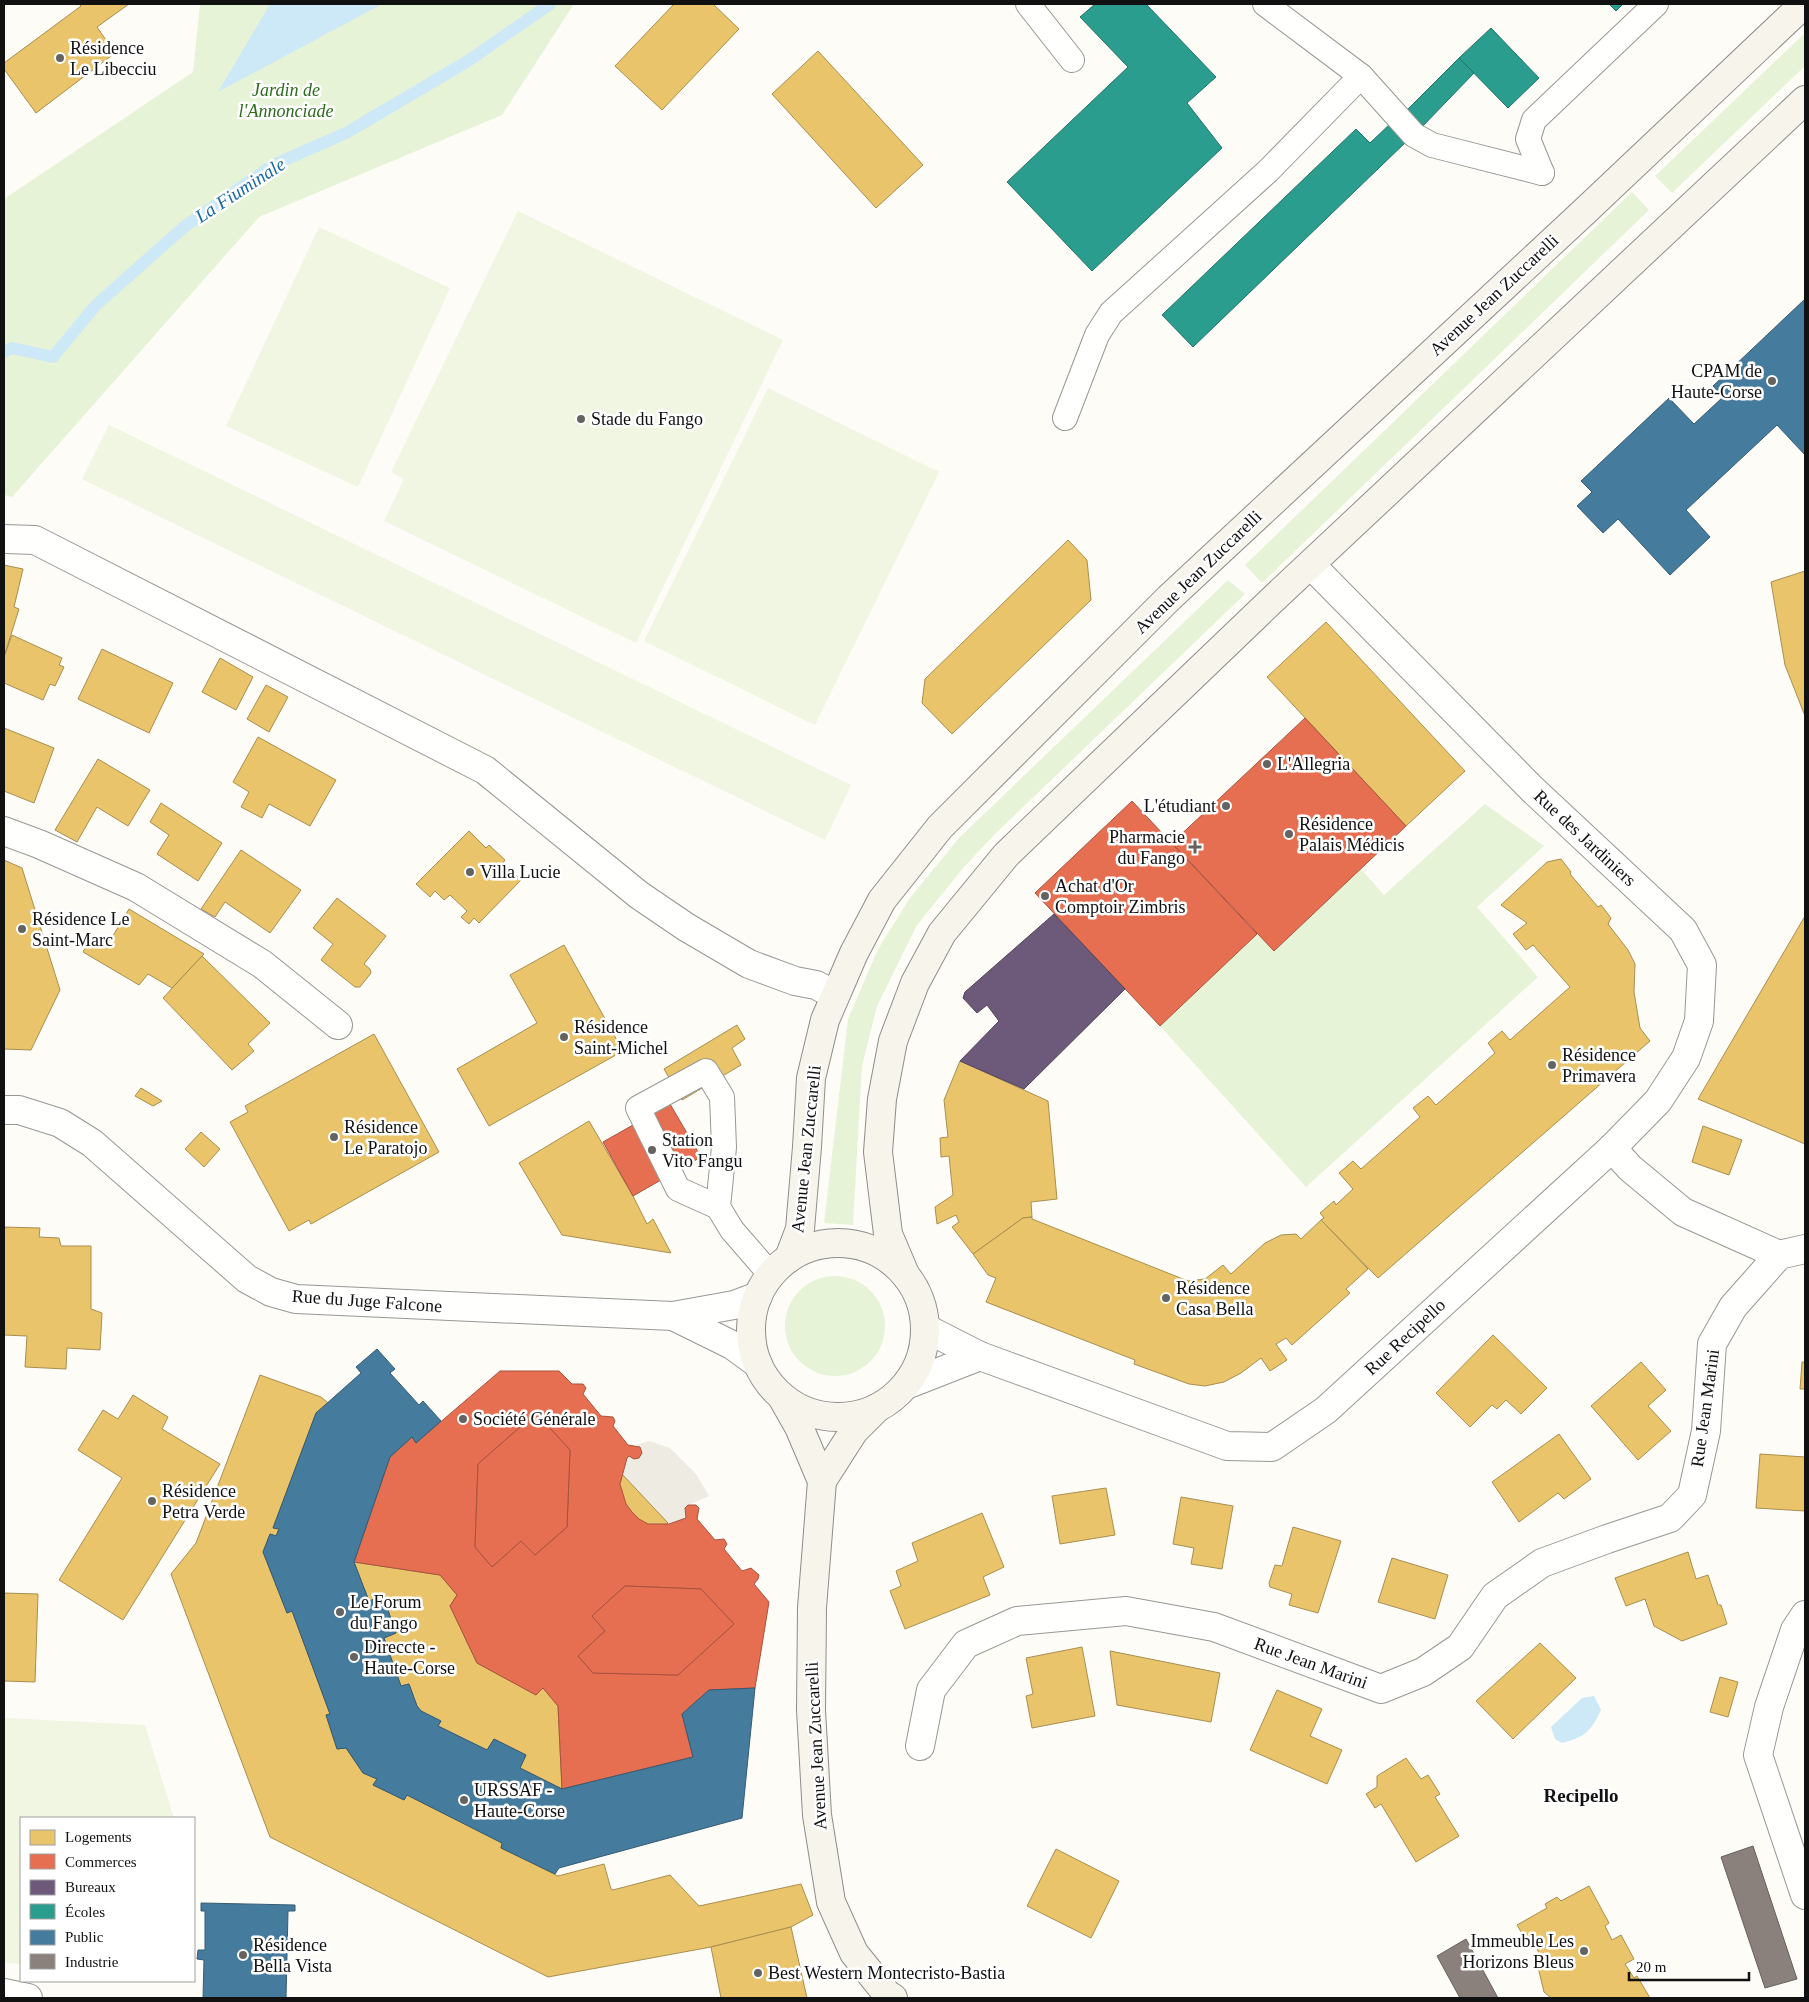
<svg xmlns="http://www.w3.org/2000/svg" width="1809" height="2002" font-family="Georgia,serif">
<style>
.green{fill:#e7f3d7}
.pitch{fill:#f0f6e1}
.plaza{fill:#edebe2}
.water{fill:#cde8f7}
.homes{fill:#e9c46a;stroke:#a88e4f}
.shops{fill:#e76f51;stroke:#a7533e;fill-rule:evenodd}
.offices{fill:#6d597a;stroke:#51435a}
.schools{fill:#2a9d8f;stroke:#227369}
.public{fill:#457b9d;stroke:#355b73}
.industry{fill:#8a817c;stroke:#665f5c}
.lines{fill:none;stroke-linecap:round;stroke-linejoin:round}
.stream{stroke:#cde8f7;stroke-width:12}
.service-casing{stroke:#979795;stroke-width:26}
.minor-casing{stroke:#979795;stroke-width:30}
.secondary-casing{stroke:#8e8d8b;stroke-width:30}
.service{stroke:#fffffe;stroke-width:24}
.minor{stroke:#fffffe;stroke-width:28}
.secondary{stroke:#f6f4eb;stroke-width:28}
.poi-dot{fill:#646362;stroke:#fff;stroke-width:2}
.labels{text-anchor:middle;dominant-baseline:central;stroke-width:5;stroke-linejoin:round;paint-order:stroke}
.poi-label{font-size:18px;fill:#111;stroke:#fff;text-anchor:start}
.park-label{font-size:18px;font-style:italic;fill:#2f6b1f;stroke:#fff}
.street-label{font-size:18px;fill:#111;stroke:#fff}
.water-label{font-size:19px;font-style:italic;fill:#1768a6;stroke:#fff}
.neighbourhood-label{font-size:19px;font-weight:bold;fill:#111;stroke:#fff}
</style>
<rect width="100%" height="100%" fill="#fdfcf7"/>
<!-- green -->
<g class="green">
<polygon points="200,4 574,4 502,115 259,217 12,497 4,495 4,199 193,72"/>
<polygon points="1805,33 1805,66 1672,193 1655,176"/>
<polygon points="1632,192 1649,210 1262,583 1245,565"/>
<polygon points="1228,580 1245,594 995,834 963,868 917,925 877,1006 862,1066 853,1225 824,1223 848,1019 878,949 910,898 959,838"/>
<polygon points="1485,804 1544,846 1477,907 1538,977 1306,1187 1160,1026 1257,934 1274,951 1361,869 1384,895"/>
<circle cx="835" cy="1326" r="50"/>
</g>
<!-- pitch -->
<g class="pitch">
<polygon points="518,211 783,340 636,643 384,521 404,479 391,472"/>
<polygon points="319,227 450,288 358,487 226,426"/>
<polygon points="768,388 939,472 815,725 644,641"/>
<polygon points="109,425 851,785 825,840 82,479"/>
<polygon points="4,1718 145,1725 174,1818 21,1818 21,1964 4,1963"/>
</g>
<!-- plaza -->
<polygon class="plaza" points="649,1441 670,1448 696,1474 709,1496 688,1505 685,1509 686,1518 678,1522 658,1525 620,1484 627,1458 629,1456 634,1459 639,1458 642,1452 640,1447 636,1445"/>
<!-- water -->
<g class="water">
<polygon points="270,4 382,4 218,92"/>
<path d="M1594 1696 1601 1710C1591 1731 1585 1737 1562 1743L1555 1739 1551 1727 1582 1698Z"/>
</g>
<!-- homes -->
<g class="homes">
<polygon points="79,4 129,4 97,27 115,53 36,113 4,69 4,63 81,6"/>
<polygon points="674,4 713,4 739,29 662,110 615,66"/>
<polygon points="818,51 923,165 876,208 772,94"/>
<polygon points="1068,540 1087,560 1091,600 952,734 922,703 925,679"/>
<polygon points="4,565 23,569 14,607 19,609 4,657"/>
<polygon points="1805,571 1805,716 1785,665 1771,582"/>
<polygon points="1326,622 1465,771 1406,826 1267,677"/>
<polygon points="12,635 62,658 59,665 64,667 55,686 50,684 43,700 4,683 4,657"/>
<polygon points="102,649 173,683 149,733 78,699"/>
<polygon points="220,658 253,677 236,710 202,692"/>
<polygon points="266,685 288,697 269,732 247,719"/>
<polygon points="4,728 54,748 34,803 4,791"/>
<polygon points="258,737 336,780 310,826 269,804 262,818 241,807 249,792 233,782"/>
<polygon points="98,759 150,790 128,826 97,807 77,842 55,830"/>
<polygon points="161,803 222,843 198,881 157,854 169,835 150,822"/>
<polygon points="469,831 486,848 489,845 505,860 503,863 521,880 479,923 474,918 469,924 461,917 467,911 450,895 444,900 435,891 430,897 416,884"/>
<polygon points="241,850 301,890 270,933 225,902 215,917 201,909"/>
<polygon points="1561,859 1571,872 1570,874 1598,907 1601,905 1611,918 1608,924 1628,950 1635,964 1634,992 1640,1028 1650,1041 1378,1278 1321,1220 1324,1218 1320,1213 1334,1201 1336,1205 1353,1189 1339,1173 1353,1161 1361,1169 1420,1117 1413,1108 1428,1096 1436,1105 1495,1053 1488,1043 1502,1031 1510,1040 1570,987 1533,945 1526,950 1513,934 1527,923 1501,905 1547,862"/>
<polygon points="4,860 22,868 60,990 31,1050 4,1049"/>
<polygon points="337,898 386,936 364,964 370,969 371,973 360,987 355,987 321,960 333,944 313,928"/>
<polygon points="129,909 204,954 172,988 148,974 139,985 83,952 93,935 108,944"/>
<polygon points="1805,916 1805,1144 1698,1099"/>
<polygon points="564,945 623,1051 489,1126 457,1069 537,1023 510,975"/>
<polygon points="202,956 270,1023 248,1044 254,1051 232,1070 163,998"/>
<polygon points="737,1025 745,1039 732,1048 741,1065 682,1100 664,1069"/>
<polygon points="374,1034 439,1152 311,1224 309,1220 289,1231 230,1122 248,1112 245,1106"/>
<polygon points="960,1061 1048,1101 1057,1199 1031,1202 1032,1217 1023,1218 973,1254 952,1227 959,1222 956,1215 937,1224 935,1207 953,1195 949,1156 941,1157 940,1138 948,1137 944,1100"/>
<polygon points="141,1088 162,1101 153,1106 135,1096"/>
<polygon points="589,1121 633,1196 647,1224 653,1219 671,1253 562,1235 519,1163"/>
<polygon points="1703,1126 1742,1140 1729,1175 1692,1162"/>
<polygon points="201,1132 220,1149 204,1167 185,1149"/>
<polygon points="1032,1217 1032,1219 1188,1281 1205,1279 1223,1265 1231,1274 1265,1243 1281,1235 1296,1234 1301,1239 1321,1220 1368,1269 1346,1289 1350,1293 1292,1345 1286,1338 1276,1344 1287,1360 1270,1371 1261,1358 1241,1373 1224,1382 1205,1386 1189,1384 1134,1364 1135,1360 986,1302 996,1278 988,1275 973,1254 1023,1218"/>
<polygon points="4,1227 40,1228 39,1237 59,1238 61,1246 91,1246 91,1309 102,1313 100,1350 67,1348 66,1369 25,1367 27,1336 4,1335"/>
<polygon points="1493,1335 1547,1388 1521,1414 1506,1400 1497,1409 1492,1405 1470,1427 1436,1393"/>
<polygon points="1641,1362 1666,1390 1648,1406 1671,1431 1638,1460 1591,1406"/>
<polygon points="1802,1362 1805,1362 1805,1389 1800,1389"/>
<polygon points="260,1375 321,1397 328,1403 316,1413 273,1528 279,1529 276,1536 270,1534 263,1552 287,1613 292,1611 330,1714 326,1715 337,1749 346,1748 363,1773 377,1779 373,1785 404,1800 407,1795 502,1843 501,1848 558,1876 604,1864 611,1889 613,1890 670,1875 699,1906 801,1884 813,1915 791,1927 711,1947 548,1977 270,1837 171,1574 196,1543"/>
<polygon points="133,1395 168,1417 162,1429 220,1464 123,1620 59,1580 122,1478 78,1450 103,1410 118,1419"/>
<polygon points="1559,1434 1591,1479 1564,1499 1558,1493 1519,1522 1492,1482"/>
<polygon points="1760,1454 1805,1457 1805,1511 1756,1508"/>
<polygon points="621,1473 668,1523 569,1615 523,1564"/>
<polygon points="1106,1488 1115,1535 1060,1544 1052,1496"/>
<polygon points="1181,1497 1233,1506 1222,1569 1191,1564 1194,1548 1173,1544"/>
<polygon points="982,1513 1004,1567 983,1577 990,1595 905,1629 890,1591 901,1586 896,1571 918,1561 912,1543"/>
<polygon points="1293,1527 1341,1541 1318,1613 1289,1605 1292,1594 1270,1587 1269,1583 1275,1565 1282,1566"/>
<polygon points="1688,1552 1696,1579 1708,1575 1718,1605 1721,1605 1727,1624 1682,1641 1654,1626 1645,1599 1626,1606 1615,1578"/>
<polygon points="1392,1558 1448,1575 1435,1619 1378,1602"/>
<polygon points="354,1562 440,1575 457,1595 450,1606 477,1663 536,1695 543,1688 558,1706 562,1789 520,1768 526,1755 494,1739 487,1750 438,1726 441,1721 421,1711 417,1706 409,1684 401,1686 384,1638 396,1633 383,1596 369,1601"/>
<polygon points="4,1593 38,1594 35,1682 4,1681"/>
<polygon points="1540,1643 1576,1678 1513,1739 1476,1701"/>
<polygon points="1082,1647 1095,1716 1032,1728 1026,1696 1033,1694 1026,1658"/>
<polygon points="1110,1651 1220,1673 1211,1722 1117,1705"/>
<polygon points="1720,1677 1738,1682 1728,1717 1710,1712"/>
<polygon points="1277,1690 1322,1709 1310,1736 1342,1750 1327,1784 1250,1750"/>
<polygon points="1406,1758 1421,1779 1428,1775 1440,1794 1435,1797 1459,1836 1416,1862 1381,1804 1375,1808 1366,1794 1377,1787 1377,1776"/>
<polygon points="1056,1849 1119,1881 1091,1938 1027,1906"/>
<polygon points="1589,1886 1609,1923 1605,1926 1612,1940 1621,1935 1634,1959 1625,1964 1634,1978 1637,1976 1650,1998 1551,1998 1544,1992 1537,1963 1542,1959 1532,1939 1527,1942 1517,1925 1547,1908 1545,1904 1557,1897 1561,1901"/>
<polygon points="791,1927 807,1998 721,1998 711,1947"/>
</g>
<!-- shops -->
<g class="shops">
<polygon points="1305,718 1406,826 1274,951 1172,843"/>
<polygon points="1132,801 1257,934 1160,1026 1035,893"/>
<polygon points="670,1104 701,1157 633,1196 603,1142"/>
<path d="M500 1371H559L572 1384H583L586 1388 583 1394 601 1416 613 1417 615 1421 613 1426 628 1445 640 1447 642 1453 639 1458 634 1459 629 1456 627 1458 620 1484 626 1504 632 1512 639 1519 648 1524H669L686 1518 685 1508 688 1505H696L699 1508 697 1519 715 1540 724 1539 727 1544 724 1549 742 1571 751 1568 759 1575 758 1579 754 1584 769 1602 755 1688 709 1690 682 1714 693 1757 562 1789 558 1706 543 1688 536 1695 477 1663 450 1606 457 1595 440 1575 354 1562 390 1457 412 1437 416 1443ZM536 1413 570 1450 567 1527 535 1555 521 1541 492 1567 475 1547 478 1464ZM625 1586 701 1589 734 1624 678 1675 593 1673 578 1656 605 1631 592 1616Z"/>
<polygon points="536,1413 570,1450 567,1527 535,1555 521,1541 492,1567 475,1547 478,1464"/>
<polygon points="625,1586 701,1589 734,1624 678,1675 593,1673 578,1656 605,1631 592,1616"/>
</g>
<!-- offices -->
<polygon class="offices" points="1054,914 1125,989 1024,1089 960,1061 999,1021 987,1005 977,1013 963,998 965,992"/>
<!-- schools -->
<g class="schools">
<polygon points="1095,4 1146,4 1216,77 1187,103 1222,148 1092,271 1007,182 1128,67 1080,17"/>
<polygon points="1609,4 1623,4 1616,11"/>
<polygon points="1491,28 1539,78 1508,108 1459,58"/>
<polygon points="1459,58 1474,73 1420,129 1404,113"/>
<polygon points="1391,123 1408,140 1193,347 1162,315 1356,129 1370,143"/>
</g>
<!-- public -->
<g class="public">
<polygon points="1805,299 1805,455 1777,425 1686,510 1710,537 1670,575 1618,519 1603,533 1577,506 1592,492 1581,481 1669,398 1694,424 1723,397 1713,386"/>
<polygon points="377,1349 395,1369 390,1373 419,1405 423,1401 441,1421 416,1443 412,1437 390,1457 354,1562 369,1601 383,1596 396,1633 384,1638 401,1686 409,1684 417,1706 421,1711 441,1721 438,1726 487,1750 494,1739 526,1755 520,1768 562,1789 693,1757 682,1714 709,1690 755,1688 742,1818 559,1868 555,1874 501,1848 502,1843 407,1795 404,1800 373,1785 377,1779 363,1773 346,1748 337,1749 326,1715 330,1714 292,1611 287,1613 263,1552 270,1534 276,1536 279,1529 273,1528 316,1413 361,1373 356,1367"/>
<polygon points="201,1903 295,1905 295,1911 288,1911 286,1998 203,1998 204,1960 197,1959 198,1950 205,1950 205,1911 201,1911"/>
</g>
<!-- industry -->
<g class="industry">
<polygon points="1753,1846 1797,1979 1765,1988 1721,1857"/>
<polygon points="1466,1939 1498,1998 1460,1998 1437,1956"/>
</g>
<g class="lines">
<!-- stream -->
<polyline class="stream" points="4,352 12,348 53,357 96,305 184,227 273,165 346,133 468,61 550,4"/>
<!-- service casing -->
<g class="service-casing">
<g id="service">
<polyline points="1028,4 1072,60"/>
<polyline points="1265,4 1361,76 1414,135 1432,145 1542,173"/>
<polyline points="1542,173 1528,139 1534,120 1656,4"/>
<polyline points="1065,418 1097,335 1111,313 1268,171 1361,76"/>
<polyline points="718,1207 724,1147 722,1097 706,1071 638,1108 678,1189 718,1207 732,1230 771,1275"/>
</g>
</g>
<!-- minor casing -->
<g class="minor-casing">
<g id="minor">
<polyline points="4,539 35,540 485,770 639,895 686,927 749,964 795,981 816,985 835,995"/>
<polyline points="4,831 39,844 136,887 262,964 338,1025"/>
<polyline points="4,1110 19,1110 60,1123 92,1143 247,1279 271,1292 296,1299 673,1316 734,1305 758,1296"/>
<polyline points="1612,1148 1630,1168 1683,1212 1779,1255"/>
<polyline points="673,1316 732,1345 758,1364"/>
<polyline points="925,1328 980,1356 1227,1446 1272,1447 1326,1410 1612,1148 1658,1101 1686,1058 1699,1021 1702,965 1683,930 1532,789 1311,565"/>
<polyline points="906,1385 980,1356"/>
<polyline points="1805,1615 1795,1630 1769,1707 1758,1755 1805,1895"/>
<polyline points="920,1746 931,1690 966,1644 1017,1621 1126,1611 1214,1627 1381,1689 1423,1672 1460,1647 1495,1596 1542,1563 1607,1539 1670,1518 1692,1495 1706,1431 1712,1344 1733,1307 1779,1255 1805,1249"/>
<polyline points="4,1993 28,1998"/>
</g>
</g>
<!-- secondary casing -->
<g class="secondary-casing">
<g id="secondary">
<circle cx="838" cy="1330" r="87"/>
<polyline points="789,1258 800,1229 807,1147 811,1078 825,1020 854,953 882,900 940,827 1169,598 1584,212 1804,4"/>
<polyline points="905,1274 888,1234 878,1152 882,1099 893,1041 915,983 942,933 1006,855 1269,603 1805,100"/>
<polyline points="782,1397 799,1427 822,1481 812,1608 811,1710 817,1815 831,1902 854,1953 887,1994 893,1998"/>
<polyline points="822,1481 854,1431 877,1408"/>
</g>
</g>
<!-- service -->
<use href="#service" class="service"/>
<!-- minor -->
<use href="#minor" class="minor"/>
<!-- secondary -->
<use href="#secondary" class="secondary"/>
</g>
<!-- markers -->
<g class="poi-dot">
<circle cx="60" cy="58" r="5"/>
<circle cx="1772" cy="381" r="5"/>
<circle cx="581" cy="419" r="5"/>
<circle cx="1267" cy="764" r="5"/>
<circle cx="1226" cy="806" r="5"/>
<circle cx="1289" cy="834" r="5"/>
<path d="M1192.5 839.5h5v5h5v5h-5v5h-5v-5h-5v-5h5z"/>
<circle cx="470" cy="872" r="5"/>
<circle cx="1045" cy="896" r="5"/>
<circle cx="22" cy="929" r="5"/>
<circle cx="564" cy="1037" r="5"/>
<circle cx="1552" cy="1065" r="5"/>
<circle cx="334" cy="1137" r="5"/>
<circle cx="652" cy="1150" r="5"/>
<circle cx="1166" cy="1298" r="5"/>
<circle cx="463" cy="1419" r="5"/>
<circle cx="152" cy="1501" r="5"/>
<circle cx="340" cy="1612" r="5"/>
<circle cx="354" cy="1657" r="5"/>
<circle cx="464" cy="1800" r="5"/>
<circle cx="1584" cy="1951" r="5"/>
<circle cx="243" cy="1955" r="5"/>
<circle cx="758" cy="1973" r="5"/>
</g>
<g class="labels">
<!-- poi labels -->
<g class="poi-label">
<text x="70" y="48">Résidence<tspan x="70" dy="21">Le Libecciu</tspan></text>
<text x="1762" y="371" text-anchor="end">CPAM de<tspan x="1762" dy="21">Haute-Corse</tspan></text>
<text x="591" y="419">Stade du Fango</text>
<text x="1277" y="764">L'Allegria</text>
<text x="1216" y="806" text-anchor="end">L'étudiant</text>
<text x="1299" y="824">Résidence<tspan x="1299" dy="21">Palais Médicis</tspan></text>
<text x="1185" y="837" text-anchor="end">Pharmacie<tspan x="1185" dy="21">du Fango</tspan></text>
<text x="480" y="872">Villa Lucie</text>
<text x="1055" y="886">Achat d'Or<tspan x="1055" dy="21">Comptoir Zimbris</tspan></text>
<text x="32" y="919">Résidence Le<tspan x="32" dy="21">Saint-Marc</tspan></text>
<text x="574" y="1027">Résidence<tspan x="574" dy="21">Saint-Michel</tspan></text>
<text x="1562" y="1055">Résidence<tspan x="1562" dy="21">Primavera</tspan></text>
<text x="344" y="1127">Résidence<tspan x="344" dy="21">Le Paratojo</tspan></text>
<text x="662" y="1140">Station<tspan x="662" dy="21">Vito Fangu</tspan></text>
<text x="1176" y="1288">Résidence<tspan x="1176" dy="21">Casa Bella</tspan></text>
<text x="473" y="1419">Société Générale</text>
<text x="162" y="1491">Résidence<tspan x="162" dy="21">Petra Verde</tspan></text>
<text x="350" y="1602">Le Forum<tspan x="350" dy="21">du Fango</tspan></text>
<text x="364" y="1647">Direccte -<tspan x="364" dy="21">Haute-Corse</tspan></text>
<text x="474" y="1790">URSSAF -<tspan x="474" dy="21">Haute-Corse</tspan></text>
<text x="1574" y="1941" text-anchor="end">Immeuble Les<tspan x="1574" dy="21">Horizons Bleus</tspan></text>
<text x="253" y="1945">Résidence<tspan x="253" dy="21">Bella Vista</tspan></text>
<text x="768" y="1973">Best Western Montecristo-Bastia</text>
</g>
<!-- park labels -->
<g class="park-label">
<text x="286" y="90">Jardin de<tspan x="286" dy="21">l'Annonciade</tspan></text>
</g>
<!-- street labels -->
<g class="street-label">
<text transform="translate(1494 295) rotate(-43)">Avenue Jean Zuccarelli</text>
<text transform="translate(1198 572) rotate(-44)">Avenue Jean Zuccarelli</text>
<text transform="translate(1585 838) rotate(43)">Rue des Jardiniers</text>
<text transform="translate(806 1149) rotate(-84)">Avenue Jean Zuccarelli</text>
<text transform="translate(367 1301) rotate(4)">Rue du Juge Falcone</text>
<text transform="translate(1405 1337) rotate(-43)">Rue Recipello</text>
<text transform="translate(1705 1408) rotate(-82)">Rue Jean Marini</text>
<text transform="translate(1311 1663) rotate(20)">Rue Jean Marini</text>
<text transform="translate(816 1746) rotate(-93)">Avenue Jean Zuccarelli</text>
</g>
<!-- water labels -->
<g class="water-label">
<text transform="translate(240 190) rotate(-33)">La Fiuminale</text>
</g>
<!-- neighbourhood labels -->
<g class="neighbourhood-label">
<text x="1581" y="1795">Recipello</text>
</g>
</g>
<!-- border -->
<rect width="1809" height="2002" fill="none" stroke="#111111" stroke-width="10"/>
<!-- legend -->
<rect x="20" y="1817" width="175" height="165" fill="#ffffff" stroke="#a0a0a0"/>
<rect x="30" y="1830" width="25" height="15" fill="#e9c46a" stroke="#a0a0a0"/>
<text x="65" y="1842" font-size="15" fill="#111111">Logements</text>
<rect x="30" y="1854" width="25" height="15" fill="#e76f51" stroke="#a0a0a0"/>
<text x="65" y="1867" font-size="15" fill="#111111">Commerces</text>
<rect x="30" y="1880" width="25" height="15" fill="#6d597a" stroke="#a0a0a0"/>
<text x="65" y="1892" font-size="15" fill="#111111">Bureaux</text>
<rect x="30" y="1904" width="25" height="15" fill="#2a9d8f" stroke="#a0a0a0"/>
<text x="65" y="1917" font-size="15" fill="#111111">Écoles</text>
<rect x="30" y="1930" width="25" height="15" fill="#457b9d" stroke="#a0a0a0"/>
<text x="65" y="1942" font-size="15" fill="#111111">Public</text>
<rect x="30" y="1954" width="25" height="15" fill="#8a817c" stroke="#a0a0a0"/>
<text x="65" y="1967" font-size="15" fill="#111111">Industrie</text>
<!-- scale -->
<path d="M1629 1972v8h120v-8" fill="none" stroke="#111111" stroke-width="2.5"/>
<text x="1636" y="1972" font-size="15" fill="#111111" stroke="#ffffff" stroke-width="4" paint-order="stroke">20 m</text>
</svg>
